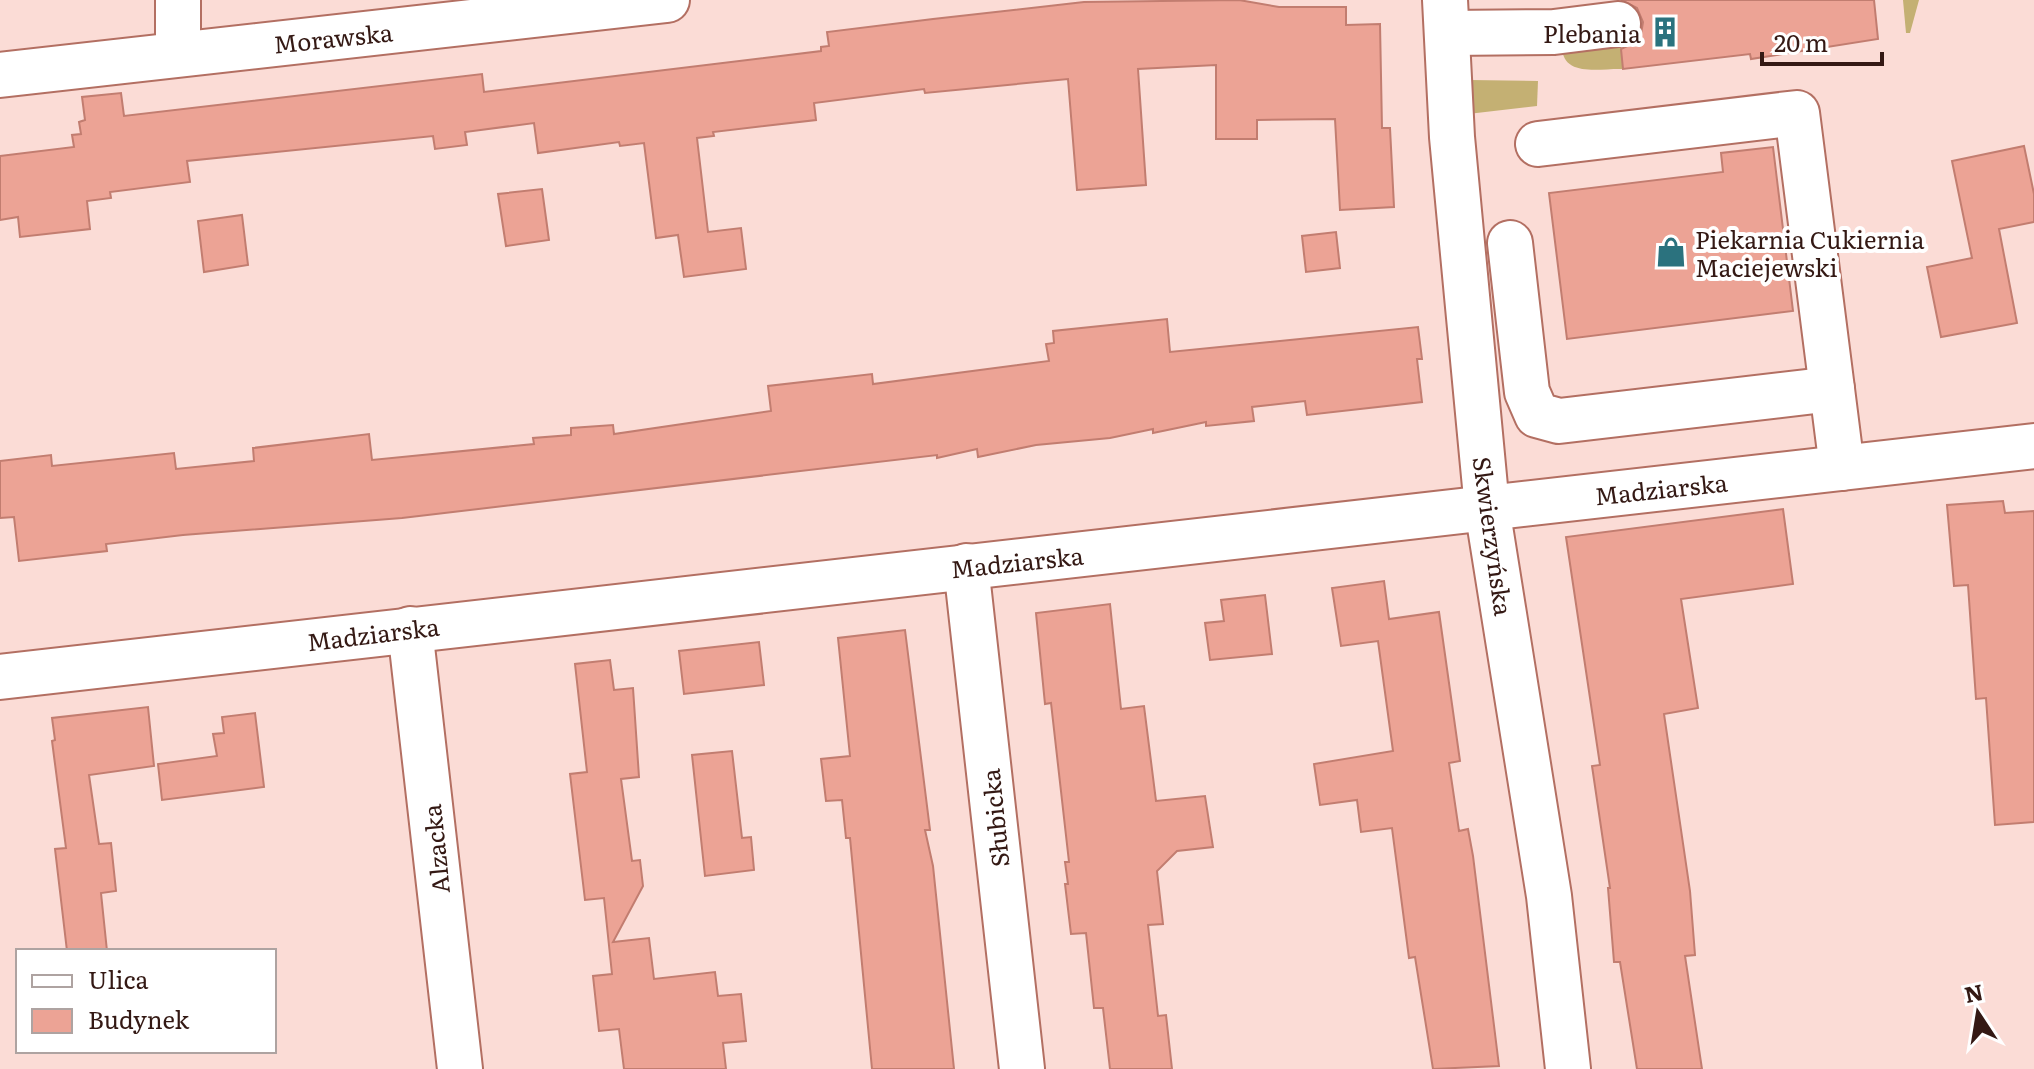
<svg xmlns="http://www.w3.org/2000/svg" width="2034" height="1069" font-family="Literata,serif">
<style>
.green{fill:#c4b073}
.building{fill:#eca395;stroke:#c27d70;stroke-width:2}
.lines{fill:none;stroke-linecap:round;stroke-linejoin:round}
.minor-casing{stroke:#b36f62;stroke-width:48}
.minor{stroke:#fff;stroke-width:44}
.labels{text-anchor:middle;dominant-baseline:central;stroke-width:8;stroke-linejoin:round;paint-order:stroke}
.poi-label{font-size:24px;fill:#341914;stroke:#fff;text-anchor:end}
.street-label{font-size:24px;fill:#341914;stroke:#fff}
</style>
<rect width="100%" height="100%" fill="#fbdcd6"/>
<!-- green -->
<g class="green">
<polygon points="1903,0 1919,0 1910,33 1906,33"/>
<path d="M1620 39 1623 69C1600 68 1562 78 1562 46Z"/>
<polygon points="1469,80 1538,81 1537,106 1468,114"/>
</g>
<!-- building -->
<g class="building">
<polygon points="1239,0 1279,7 1346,7 1346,25 1380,24 1382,128 1390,128 1394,207 1340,210 1335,119 1257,120 1257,139 1216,139 1216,65 1138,69 1146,185 1077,190 1068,79 925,93 924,89 814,103 816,120 713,132 714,136 697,138 708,232 741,228 746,269 684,277 678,235 656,238 644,143 620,146 619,142 538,153 534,123 465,132 467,145 435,149 433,136 187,161 190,182 110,192 111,198 87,201 90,229 20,237 18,217 0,220 0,156 74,147 72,135 81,134 79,122 85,120 82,97 121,93 124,116 482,74 484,92 821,51 821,47 829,46 827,32 933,19 1084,2"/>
<polygon points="1621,0 1874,0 1878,39 1751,59 1750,54 1623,69 1621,49 1634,43 1641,34 1643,22 1637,8"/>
<polygon points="2024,146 2034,194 2034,222 1999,229 2017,323 1941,337 1927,267 1972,258 1952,161"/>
<polygon points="1773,147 1793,311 1567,339 1549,193 1723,172 1721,153"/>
<polygon points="542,189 549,240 506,246 498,194"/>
<polygon points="242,215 248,265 204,272 198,221"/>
<polygon points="1336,232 1340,268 1306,272 1302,236"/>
<polygon points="1167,319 1170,352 1418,327 1422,359 1417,359 1422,402 1307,415 1305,401 1252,407 1254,421 1206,426 1206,422 1153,433 1153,429 1110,438 1036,445 978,457 977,449 937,458 937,455 402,518 183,535 106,544 107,551 19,561 14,517 0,518 0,461 51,455 52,466 174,453 176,469 254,461 253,448 369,434 372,460 534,444 533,438 571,435 571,428 613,425 614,434 771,411 768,386 872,374 873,384 1049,361 1046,344 1054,343 1053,331"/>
<polygon points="2003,501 2005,513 2034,511 2034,822 1995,825 1986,698 1976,699 1968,585 1954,586 1947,505"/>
<polygon points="1783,509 1793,584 1681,599 1698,708 1664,714 1690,891 1695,955 1685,956 1702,1069 1637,1069 1620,962 1614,962 1608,888 1610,888 1592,766 1600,765 1566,537"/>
<polygon points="1384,581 1389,619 1439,612 1460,761 1449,763 1459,831 1468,829 1473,856 1499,1066 1433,1069 1415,957 1409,958 1392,828 1361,832 1357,800 1320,805 1314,764 1393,751 1378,641 1341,646 1332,588"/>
<polygon points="1265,595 1272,654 1210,660 1205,623 1224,621 1221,600"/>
<polygon points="1110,604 1121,709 1144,706 1156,801 1205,796 1213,847 1177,851 1157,871 1163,924 1148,925 1158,1016 1166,1015 1172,1069 1110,1069 1103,1008 1094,1008 1086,933 1071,934 1065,884 1068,884 1065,862 1069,862 1051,703 1045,704 1036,613"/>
<polygon points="905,630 930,830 925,830 933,866 954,1069 872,1069 850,838 846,838 842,800 826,801 821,759 850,756 838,638"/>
<polygon points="759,642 764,685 684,694 679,651"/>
<polygon points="610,660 614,690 633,688 639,777 621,779 632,861 640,860 643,886 613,942 649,938 654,979 715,972 718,996 741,994 746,1041 723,1043 726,1069 624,1069 619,1029 599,1031 593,976 612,974 604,898 585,900 570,774 587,772 575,664"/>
<polygon points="148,707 154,766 89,775 99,844 111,843 116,891 101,893 107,951 67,951 55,849 66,848 52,741 55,740 52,718"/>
<polygon points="255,713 264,787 162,800 158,764 217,756 213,734 224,733 222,717"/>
<polygon points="732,751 742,838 751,837 754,870 705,876 692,755"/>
</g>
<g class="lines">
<!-- minor casing -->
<g class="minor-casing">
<g id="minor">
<polyline points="178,0 178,54"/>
<polyline points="1445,0 1452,137 1487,508 1549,896 1568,1069"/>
<polyline points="1447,33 1554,32 1618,24"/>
<polyline points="0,75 667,0"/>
<polyline points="1538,144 1797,113 1842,468"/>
<polyline points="1510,243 1527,392 1537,415 1559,421 1832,389"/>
<polyline points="966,566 1022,1069"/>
<polyline points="410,629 460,1069"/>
<polyline points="0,677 2034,446"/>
</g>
</g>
<!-- minor -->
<use href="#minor" class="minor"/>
</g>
<!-- icons -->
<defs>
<g id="building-bare" transform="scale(2.4)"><path d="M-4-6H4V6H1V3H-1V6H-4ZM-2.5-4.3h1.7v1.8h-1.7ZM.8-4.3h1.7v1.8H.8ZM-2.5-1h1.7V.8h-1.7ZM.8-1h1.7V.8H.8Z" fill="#2b727e" stroke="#fff" stroke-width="2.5" paint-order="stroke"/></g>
<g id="shop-bare" transform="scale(2.4)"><path d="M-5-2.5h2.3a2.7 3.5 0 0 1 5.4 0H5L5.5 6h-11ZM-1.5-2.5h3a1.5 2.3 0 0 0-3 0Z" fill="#2b727e" stroke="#fff" stroke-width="2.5" paint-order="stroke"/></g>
</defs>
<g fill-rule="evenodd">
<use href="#building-bare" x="1665" y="32"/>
<use href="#shop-bare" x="1671" y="252"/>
</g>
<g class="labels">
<!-- poi labels -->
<g class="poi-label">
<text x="1641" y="32">Plebania</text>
<text x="1695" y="238" text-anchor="start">Piekarnia Cukiernia<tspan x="1695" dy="28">Maciejewski</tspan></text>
</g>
<!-- street labels -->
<g class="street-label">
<text transform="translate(333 37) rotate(-6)">Morawska</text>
<text transform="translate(1661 488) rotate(-6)">Madziarska</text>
<text transform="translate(1494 536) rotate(82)">Skwierzyńska</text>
<text transform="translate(1017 561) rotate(-6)">Madziarska</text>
<text transform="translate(373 633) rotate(-7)">Madziarska</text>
<text transform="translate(994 818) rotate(-96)">Słubicka</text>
<text transform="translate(435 849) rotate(-96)">Alzacka</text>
</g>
</g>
<!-- legend -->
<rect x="16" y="949" width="260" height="104" fill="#ffffff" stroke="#aea3a1" stroke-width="2"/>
<rect x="32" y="975" width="40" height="12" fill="#ffffff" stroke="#aea3a1" stroke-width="2"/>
<text x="88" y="989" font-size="24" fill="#341914">Ulica</text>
<rect x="32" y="1009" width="40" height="24" fill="#eca395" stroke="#aea3a1" stroke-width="2"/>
<text x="88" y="1029" font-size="24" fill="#341914">Budynek</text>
<!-- north arrow -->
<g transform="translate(1978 1013) rotate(348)" stroke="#ffffff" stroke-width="6" paint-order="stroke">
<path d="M0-6L14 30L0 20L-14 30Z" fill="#341914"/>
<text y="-12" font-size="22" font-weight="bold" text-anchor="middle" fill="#341914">N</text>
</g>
<!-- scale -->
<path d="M1762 52v12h120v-12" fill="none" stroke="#341914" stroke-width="4"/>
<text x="1774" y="52" font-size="24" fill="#341914" stroke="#ffffff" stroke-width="6" paint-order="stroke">20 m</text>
</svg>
